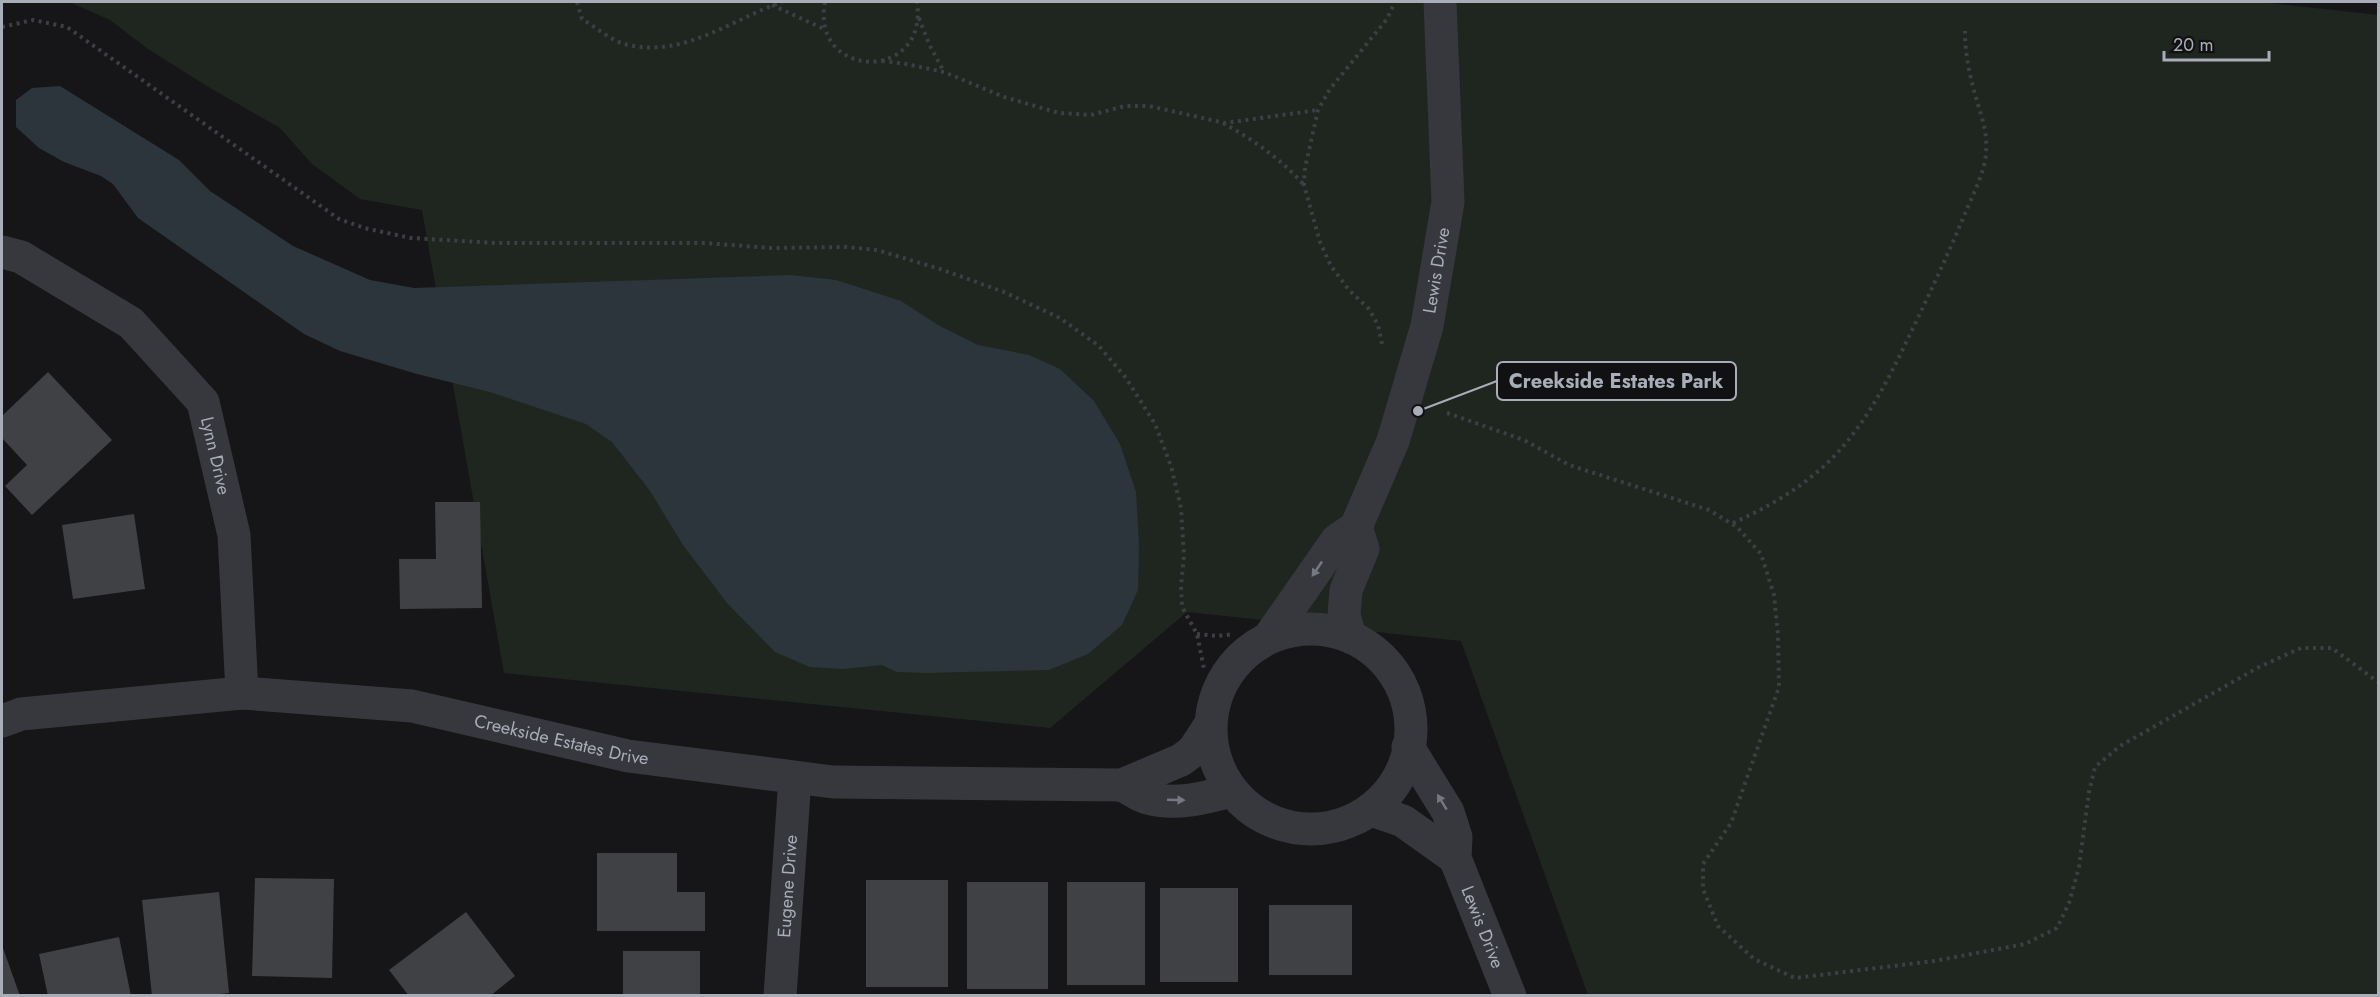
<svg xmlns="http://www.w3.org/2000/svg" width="2380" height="997" font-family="Jost,sans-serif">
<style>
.green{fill:#1e261f}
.water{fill:#2c353c}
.building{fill:#404145}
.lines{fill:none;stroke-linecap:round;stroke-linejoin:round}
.path{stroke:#3d3f44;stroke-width:4;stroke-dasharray:3 4.5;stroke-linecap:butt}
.minor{stroke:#37383d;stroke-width:33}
.oneway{fill:#757881}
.labels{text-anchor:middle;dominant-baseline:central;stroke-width:4.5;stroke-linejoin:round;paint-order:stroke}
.street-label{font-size:18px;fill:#a8adb8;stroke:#111113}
.leader{fill:none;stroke:#a8adb8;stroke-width:2}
.callout-dot{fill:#a8adb8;stroke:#111113;stroke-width:2}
.callout{fill:#111113;stroke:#a8adb8;stroke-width:2}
.callout-label{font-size:20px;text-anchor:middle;font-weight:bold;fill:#a8adb8}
</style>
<rect width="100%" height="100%" fill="#161618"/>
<!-- green -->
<polygon class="green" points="60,2 2261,2 2378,15 2378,995 1588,995 1461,641 1187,612 1050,728 504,673 422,210 360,199 312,164 280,128 210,88 148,49 110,20 69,2"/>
<!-- water -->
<polygon class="water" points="60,86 179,160 210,191 293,246 370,280 414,288 791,275 836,280 901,301 940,326 978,345 1029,355 1060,369 1094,401 1120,444 1136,492 1139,545 1138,590 1122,625 1088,654 1049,670 927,673 897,672 882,665 843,669 810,667 775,652 727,603 683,545 650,491 612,442 586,424 490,392 417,374 340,351 304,334 138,218 113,184 101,176 64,162 39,148 16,127 16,100 32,88"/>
<!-- building -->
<g class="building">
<polygon points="48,372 112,440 32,515 5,486 27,465 2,438 2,416"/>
<polygon points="435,502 480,502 482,608 400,609 399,559 436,559"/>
<polygon points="134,514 145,589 73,599 62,525"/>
<polygon points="597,853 677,853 677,892 705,892 705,931 597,931"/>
<polygon points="255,878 334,879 332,978 252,976"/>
<rect x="866" y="880" width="82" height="107"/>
<rect x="967" y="882" width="81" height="107"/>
<rect x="1067" y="882" width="78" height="103"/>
<rect x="1160" y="888" width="78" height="94"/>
<polygon points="219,892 229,993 201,996 152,996 142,900"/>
<rect x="1269" y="905" width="83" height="70"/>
<polygon points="466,912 515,976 490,996 409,996 389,970"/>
<polygon points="119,937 131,996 48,996 39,954"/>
<polygon points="3,948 20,996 2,996 2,949"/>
<rect x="623" y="951" width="77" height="45"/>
</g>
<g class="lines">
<!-- path -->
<g class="path">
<path d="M577 2 582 19C594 26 608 38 621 43 680 61 730 20 782 2"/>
<path d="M825 2C810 80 929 83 917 2"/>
<polyline points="772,5 824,29"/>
<polyline points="919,18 929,44 944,72"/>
<polyline points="2,27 33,20 67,27 339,219 364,228 411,238 496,243 705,243 771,248 846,247 877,250 940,269 1004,292 1060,318 1099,346 1126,378 1155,424 1171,466 1181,508 1184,555 1181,586 1182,607 1197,634 1204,669"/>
<polyline points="882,61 906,64 944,72 1004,97 1059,113 1091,115 1125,106 1149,106 1225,123 1318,110"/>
<path d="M1223 123C1252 139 1281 159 1303 184"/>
<polyline points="1382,344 1378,325 1369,309 1349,290 1331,266 1320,242 1304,185 1305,168 1318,110 1330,89 1387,19 1395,2"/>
<polyline points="1447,413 1524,440 1569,465 1709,510 1737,527 1761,554 1774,595 1778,635 1779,687 1731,823 1703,864 1703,889 1718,926 1754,959 1795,978 1934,961 2025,944 2057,928 2069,903 2079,867 2089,792 2095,767 2120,746 2259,667 2301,648 2332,648 2378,682"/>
<path d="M1733 523C1771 506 1810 483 1838 452 1871 416 1892 372 1913 328 1931 291 1948 254 1964 216 1972 196 1985 173 1986 152 1988 131 1980 113 1975 94 1969 73 1965 53 1965 31"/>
<polyline points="1197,634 1218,636 1234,634"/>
</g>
<!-- minor -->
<g class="minor">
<path id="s1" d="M2 252 21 257 131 323 203 402 234 535 242 693"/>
<circle cx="1311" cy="729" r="100"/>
<path id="s2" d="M1270 636 1337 540 1356 527 1393 441 1427 326 1448 202 1440 2"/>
<polyline points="1350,637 1344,615 1346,590 1363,549 1356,527"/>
<path id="s3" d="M2 721 21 714 242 693 412 706 628 756 833 782 1122 785 1181 760 1193 751 1210 725"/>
<path id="s4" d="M1408 747 1448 812 1456 837 1455 858 1510 996"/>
<path d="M1122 785C1130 789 1139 796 1147 798 1175 806 1205 798 1231 791"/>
<polyline points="1371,810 1403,821 1455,858"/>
<path id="s5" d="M780 996 795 778"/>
</g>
</g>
<!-- one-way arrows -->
<defs><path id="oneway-solid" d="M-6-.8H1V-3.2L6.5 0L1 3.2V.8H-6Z" transform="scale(1.5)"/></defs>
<g class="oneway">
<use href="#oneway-solid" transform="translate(1317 569) rotate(124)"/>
<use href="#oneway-solid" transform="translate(1176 800) rotate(2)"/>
<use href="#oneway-solid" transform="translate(1442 802) rotate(-121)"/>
</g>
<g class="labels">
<!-- street labels -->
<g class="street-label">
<text stroke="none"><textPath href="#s2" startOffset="410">Lewis Drive</textPath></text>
<text stroke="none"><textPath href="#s1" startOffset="310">Lynn Drive</textPath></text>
<text stroke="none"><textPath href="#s3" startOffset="566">Creekside Estates Drive</textPath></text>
<text stroke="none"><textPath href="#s5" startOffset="110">Eugene Drive</textPath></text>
<text stroke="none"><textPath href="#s4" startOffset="198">Lewis Drive</textPath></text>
</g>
</g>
<!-- callouts -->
<path class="leader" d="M1418 411L1497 381"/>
<circle class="callout-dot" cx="1418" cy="411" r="6"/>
<rect class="callout" x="1497" y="362" width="239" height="38" rx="6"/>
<g class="callout-label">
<text x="1616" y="388">Creekside Estates Park</text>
</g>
<!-- border -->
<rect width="2380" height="997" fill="none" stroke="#a8adb8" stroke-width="6"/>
<!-- scale -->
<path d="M2164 51v9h105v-9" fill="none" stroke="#a8adb8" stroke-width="3"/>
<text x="2173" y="51" font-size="18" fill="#a8adb8" stroke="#111113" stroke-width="4.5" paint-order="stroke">20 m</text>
</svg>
